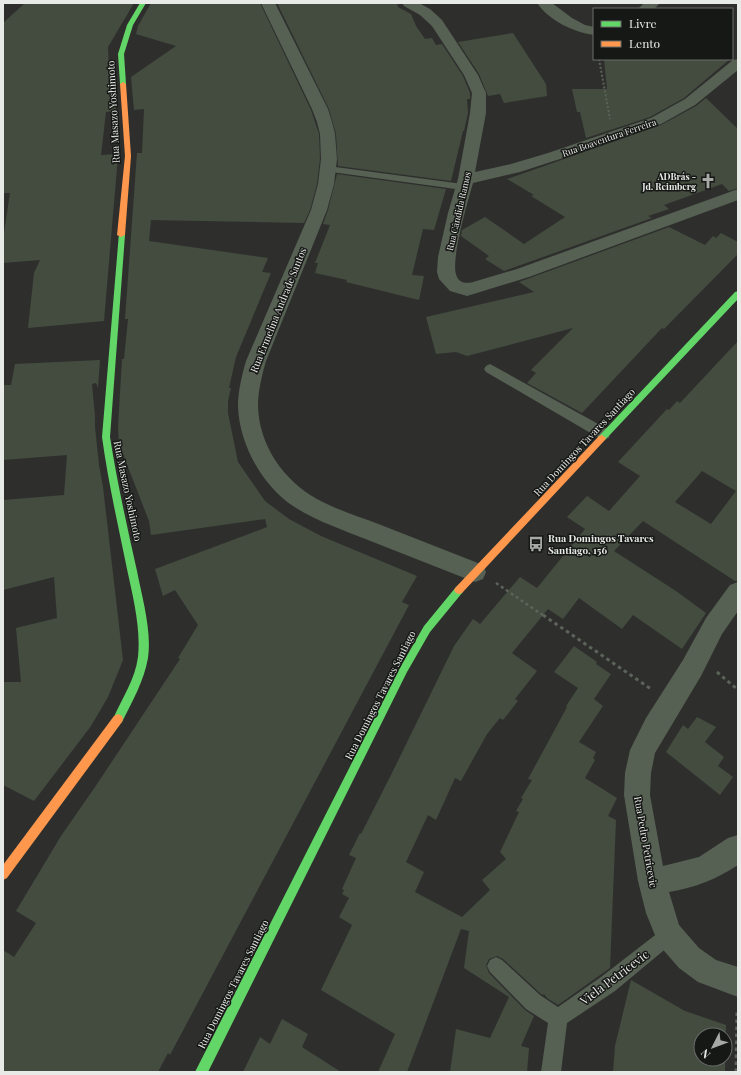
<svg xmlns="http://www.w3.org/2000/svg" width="741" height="1075" font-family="'Playfair Display',serif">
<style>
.building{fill:#434c3f;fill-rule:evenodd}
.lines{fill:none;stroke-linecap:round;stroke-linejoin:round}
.path-far2{stroke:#5c6359;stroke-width:2;stroke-dasharray:2 2;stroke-linecap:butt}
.path-far1{stroke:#5c6359;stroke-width:2.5;stroke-dasharray:3 3;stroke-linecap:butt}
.path{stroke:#5c6359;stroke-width:3;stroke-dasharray:3.5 3.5;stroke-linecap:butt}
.lane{fill:#566053;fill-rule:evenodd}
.street{fill:#566053;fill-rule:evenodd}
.fast{fill:#63d668;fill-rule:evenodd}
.slow{fill:#ff974d;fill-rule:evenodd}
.labels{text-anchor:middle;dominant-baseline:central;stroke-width:3;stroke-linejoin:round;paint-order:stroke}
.far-street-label{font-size:9px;fill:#e8eae7;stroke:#161816}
.far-poi-label{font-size:9px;font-weight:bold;fill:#e8eae7;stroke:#161816;text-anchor:end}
.street-label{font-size:10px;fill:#e8eae7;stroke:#161816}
.poi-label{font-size:10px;font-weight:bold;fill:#e8eae7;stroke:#161816;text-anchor:start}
.near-street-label{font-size:12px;fill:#e8eae7;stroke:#161816}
</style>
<rect width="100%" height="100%" fill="#2e2f2d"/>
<!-- building -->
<g class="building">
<polygon points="25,3 134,3 108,47 110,91 114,88 116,111 106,112 101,155 118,154 118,156 104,321 28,328 34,273 40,260 3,263 3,239 10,193 3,193 3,23"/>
<polygon points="151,3 260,3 311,110 319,134 320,159 317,184 310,210 304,223 151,220 149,241 268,258 262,272 271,273 236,357 229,388 231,388 228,401 228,413 238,462 265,501 289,519 321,536 417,576 402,602 409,605 170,1055 168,1053 158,1072 3,1072 3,950 14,957 36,923 16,911 61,836 95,787 180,659 178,658 198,625 175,590 163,596 155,569 267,527 265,519 151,535 149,521 119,444 118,427 122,359 124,359 128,319 125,319 137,153 142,153 144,109 134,110 131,77 176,46 136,34 138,26"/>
<polygon points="277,3 397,3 398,7 411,14 416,26 425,39 432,38 436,45 442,44 463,76 470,93 470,99 467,99 468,113 464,131 463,131 451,181 338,166 336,134 329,109"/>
<polygon points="513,33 546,84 547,96 504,103 500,94 488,96 479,74 458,42"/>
<polygon points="604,59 730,59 684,98 650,117 586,138 580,112 577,112 572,89 607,89"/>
<polygon points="706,98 738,129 738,188 729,191 722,184 664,205 669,209 648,216 652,218 504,271 485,259 489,256 461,236 462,230 485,217 524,244 565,217 531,196 534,195 507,179 661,125 696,106"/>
<polygon points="337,174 446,189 434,230 423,229 412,275 424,276 419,300 346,282 347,280 315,273 318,263 315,263 330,225 323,224 328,210"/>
<polygon points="669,227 705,245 713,236 716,238 721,233 738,242 738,254 664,329 662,328 582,413 527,383 536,373 531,370 573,328 467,356 456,352 436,354 426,317 534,292 519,282"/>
<path d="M738 341V581H735L643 521 614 551 676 591 706 613 682 649 633 615 622 629 579 598 563 619 548 609 512 653 537 671 515 699 518 701 503 720 500 718 487 734 461 781 455 778 436 820 428 815 406 862 424 872 415 892 462 917 490 890 482 880 506 859 500 852 519 812 516 811 523 799 521 798 532 780 528 779 567 707 566 706 578 688 554 672 574 646 597 662 596 664 611 674 594 699 603 706 579 742 596 752 593 758 595 760 585 778 617 798 608 816 616 820 610 968 558 1005 547 998 544 994 543 995 541 994 503 959 497 956 489 959 486 965 489 973 525 1010 534 1016 521 1046 529 1048 527 1072H450L456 1029 490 1038 509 997 464 968 469 931 461 929 407 1072H378L395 1034 321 990 352 925 339 917 349 898 342 894 344 890 342 889 356 858 349 855 360 833 361 834 392 773 454 646 473 619 480 624 520 577 537 588 585 529 567 517 587 496 609 511 640 476 618 462 667 409 669 410 677 401 680 403ZM702 471 736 491 711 524 675 502Z"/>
<polygon points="100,360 98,388 96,383 92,384 95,416 95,427 99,465 103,487 123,660 108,697 91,726 34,801 3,785 3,682 21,682 16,628 57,618 54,577 3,590 3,500 64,495 67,455 3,460 3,385 11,385 15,364"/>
<polygon points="697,717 716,727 705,742 724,757 718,766 733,777 720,795 666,752 683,725 688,729"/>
<path d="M631 980 685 1011 726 1025 725 1072H613L615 1046ZM701 1035H725V1059H701Z"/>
<polygon points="282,1019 308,1034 302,1047 341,1072 243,1072 260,1037 270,1044"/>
</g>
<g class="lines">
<!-- path-far2 -->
<polyline class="path-far2" points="599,59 610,119"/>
<!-- path-far1 -->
<polyline class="path-far1" points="496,583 544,616"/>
<!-- path -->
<g class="path">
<polyline points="543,615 651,689"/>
<polyline points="717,672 738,690"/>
<polyline points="736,1072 737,1009"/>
</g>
<!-- lane -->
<g class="lane">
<polygon points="328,166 463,184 468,187 463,190 324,171 323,169 324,167"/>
<polygon points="490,364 609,430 610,434 609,438 604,439 599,438 486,372 484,369 486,366"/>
<polygon points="669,926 675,929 678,935 675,941 615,991 567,1023 561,1072 541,1072 548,1023 526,1009 490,972 487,966 490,960 496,957 502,960 540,995 558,1007 601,977 663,929"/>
</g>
<!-- street -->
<g class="street">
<path d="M261 3H275L328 109 332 122 335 134 337 159 334 184 327 210 266 361C262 375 258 391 258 406 259 445 283 480 317 499 337 510 360 517 381 525 415 538 449 552 483 565L486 572 483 579 475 582 467 579C434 566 401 553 368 540 343 530 316 521 293 506 262 485 239 444 238 406 238 391 242 375 246 361L311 210 318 184 321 159 320 134 317 122 312 109Z"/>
<path d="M402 3H419L430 9 442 20 478 75 486 93V113L475 172 511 164 548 153 651 118 685 99 733 60 738 59V70L695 105 661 124 560 159 520 172 473 183C468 200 451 259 456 274 458 283 466 284 473 282L517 269 738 189V200L529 277 467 296 450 291 439 279 437 272 438 257 448 213 458 179 470 113 472 93 464 75 432 26 420 15 404 6Z"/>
<path d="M537 3H552L572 18 585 25 594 27V35C573 32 550 21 537 3Z"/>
<polygon points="644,3 660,3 654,9 638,9"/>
<path d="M738 582V611L722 634 701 676 655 753 651 773 650 795 663 866 699 857 728 838 738 835V865C717 879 694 888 669 892L679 925 699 948 716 960 738 967V997L698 982 679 968 659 945 646 913 638 881 624 795 625 773 630 750 646 718 683 660 706 618 730 585Z"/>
</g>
<!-- fast -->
<g class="fast">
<polygon points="140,3 146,3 133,25 124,54 126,84 123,86 120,84 118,54 127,25"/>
<path d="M119 233H123L125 235 110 437C117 482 127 526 137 571 142 597 152 631 148 658 144 681 132 702 122 722L118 724 114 722 113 719C122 698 135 680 138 657 141 628 133 597 127 569 118 525 108 481 102 437Z"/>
<polygon points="738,291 738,299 605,440 599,440 598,438 599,436 735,292"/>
<polygon points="459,586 462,587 464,590 462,593 430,632 407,672 208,1072 195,1072 401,666 424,626 456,587"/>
</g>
<!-- slow -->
<g class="slow">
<polygon points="123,82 126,84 131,156 125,235 121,237 117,235 125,156 120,84"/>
<polygon points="602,435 606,438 605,440 462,593 459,594 456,593 454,590 456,587 599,436"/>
<polygon points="118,714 122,716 123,719 122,722 7,878 3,880 3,865 114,716"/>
</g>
</g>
<!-- icons -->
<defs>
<g id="church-bare" transform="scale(1.2)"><path d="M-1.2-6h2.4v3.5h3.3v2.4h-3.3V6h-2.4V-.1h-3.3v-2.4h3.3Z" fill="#a7a9a6" stroke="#161816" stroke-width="2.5" paint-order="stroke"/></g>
<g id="bus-bare" transform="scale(1.2)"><path d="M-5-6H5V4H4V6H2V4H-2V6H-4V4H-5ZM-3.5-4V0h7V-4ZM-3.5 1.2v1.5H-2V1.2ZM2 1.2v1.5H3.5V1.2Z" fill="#a7a9a6" stroke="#161816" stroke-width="2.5" paint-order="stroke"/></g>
</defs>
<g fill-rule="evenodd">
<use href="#church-bare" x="708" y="181"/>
<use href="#bus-bare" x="536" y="544"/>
</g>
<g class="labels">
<!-- far-street labels -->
<g class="far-street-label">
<text transform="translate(609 137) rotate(-19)">Rua Boaventura Ferreira</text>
<text transform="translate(458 211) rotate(-77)">Rua Cândida Ramos</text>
</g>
<!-- far-poi labels -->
<g class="far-poi-label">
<text x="696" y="176">ADBrás -<tspan x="696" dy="10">Jd. Reimberg</tspan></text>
</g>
<!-- street labels -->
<g class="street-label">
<text transform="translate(113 112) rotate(-93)">Rua Masazo Yoshimoto</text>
<text transform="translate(278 310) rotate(-68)">Rua Ermelina Andrade Santos</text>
<text transform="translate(584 442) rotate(-47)">Rua Domingos Tavares Santiago</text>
<text transform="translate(128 491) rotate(78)">Rua Masazo Yoshimoto</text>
<text transform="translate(380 695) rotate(-63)">Rua Domingos Tavares Santiago</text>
<text transform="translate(646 842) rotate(80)">Rua Pedro Petricevic</text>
<text transform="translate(233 984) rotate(-63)">Rua Domingos Tavares Santiago</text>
</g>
<!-- poi labels -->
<g class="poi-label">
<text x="548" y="538">Rua Domingos Tavares<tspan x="548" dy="12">Santiago, 156</tspan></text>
</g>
<!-- near-street labels -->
<g class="near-street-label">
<text transform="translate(614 977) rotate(-37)">Viela Petricevic</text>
</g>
</g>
<!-- border -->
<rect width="741" height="1075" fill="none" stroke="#e8eae7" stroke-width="8"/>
<!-- legend -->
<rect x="593" y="8" width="140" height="52" fill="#161816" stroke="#6a6c6a"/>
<rect x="601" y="21" width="20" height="6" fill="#63d668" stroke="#6a6c6a"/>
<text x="629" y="28" font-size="12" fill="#e8eae7">Livre</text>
<rect x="601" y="41" width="20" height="6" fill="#ff974d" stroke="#6a6c6a"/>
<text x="629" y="48" font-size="12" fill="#e8eae7">Lento</text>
<!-- north arrow -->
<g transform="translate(713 1047) rotate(228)"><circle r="19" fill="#161816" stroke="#6a6c6a"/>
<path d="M0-3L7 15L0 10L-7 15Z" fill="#a7a9a6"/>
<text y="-6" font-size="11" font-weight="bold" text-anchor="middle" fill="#e8eae7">N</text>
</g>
</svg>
